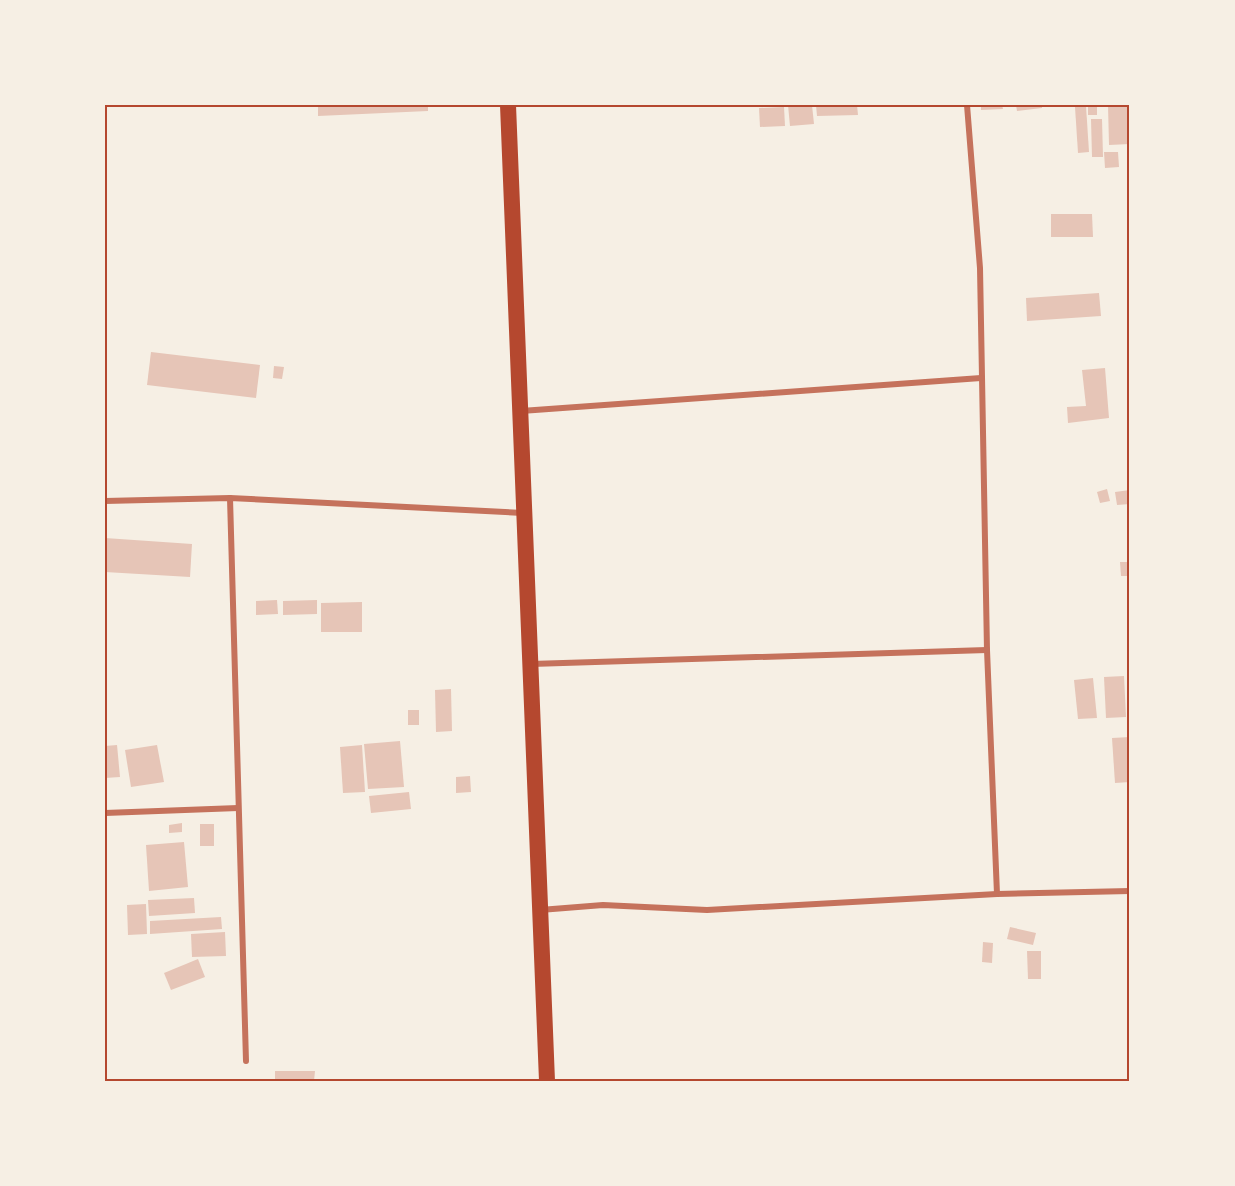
<svg xmlns="http://www.w3.org/2000/svg" width="1235" height="1186" font-family="'Archivo Narrow',sans-serif">
<style>
.building{fill:#e6c5b7}
.lines{fill:none;stroke-linecap:round;stroke-linejoin:round}
.minor{stroke:#c5725c;stroke-width:6}
.trunk{stroke:#b5482f;stroke-width:16}
.neatline{fill:none;stroke:#b5482f;stroke-width:2}
</style>
<rect width="100%" height="100%" fill="#f6efe4"/>
<!-- building -->
<g class="building">
<polygon points="318,105 428,105 428,111 318,116"/>
<polygon points="788,105 812,105 814,124 790,126"/>
<polygon points="816,105 857,105 858,115 817,116"/>
<polygon points="981,105 1002,105 1003,109 981,110"/>
<polygon points="1016,105 1042,105 1042,108 1017,111"/>
<rect x="1088" y="105" width="9" height="10"/>
<polygon points="1108,105 1130,105 1130,144 1109,145"/>
<polygon points="1086,106 1089,152 1078,153 1075,107"/>
<polygon points="784,107 785,126 760,127 759,108"/>
<polygon points="1091,119 1102,119 1103,157 1092,157"/>
<polygon points="1104,152 1118,152 1119,167 1105,168"/>
<polygon points="1051,214 1092,214 1093,237 1051,237"/>
<polygon points="1099,293 1101,316 1027,321 1026,298"/>
<polygon points="151,352 260,365 256,398 147,385"/>
<polygon points="274,366 284,367 282,379 273,378"/>
<polygon points="1105,368 1109,418 1068,423 1067,407 1086,406 1082,370"/>
<polygon points="1107,489 1110,501 1100,503 1097,492"/>
<polygon points="1130,490 1130,504 1117,505 1115,492"/>
<polygon points="105,538 192,544 190,577 105,572"/>
<polygon points="1120,562 1130,562 1130,576 1121,576"/>
<polygon points="277,600 278,614 256,615 256,601"/>
<polygon points="317,600 317,614 283,615 283,601"/>
<polygon points="362,602 362,632 321,632 321,603"/>
<polygon points="1124,676 1126,717 1106,718 1104,677"/>
<polygon points="1093,678 1097,718 1078,719 1074,680"/>
<polygon points="451,689 452,731 436,732 435,690"/>
<rect x="408" y="710" width="11" height="15"/>
<polygon points="1130,737 1130,782 1115,783 1112,738"/>
<polygon points="400,741 404,787 368,789 364,744"/>
<polygon points="117,745 120,777 105,778 105,746"/>
<polygon points="157,745 164,782 131,787 125,750"/>
<polygon points="362,745 365,792 343,793 340,747"/>
<polygon points="470,776 471,792 456,793 456,777"/>
<polygon points="409,792 411,809 371,813 369,796"/>
<polygon points="182,823 182,832 169,833 169,825"/>
<rect x="200" y="824" width="14" height="22"/>
<polygon points="184,842 188,887 149,891 146,845"/>
<polygon points="194,898 195,913 149,916 148,900"/>
<polygon points="146,904 147,934 128,935 127,905"/>
<polygon points="221,917 222,929 150,934 150,921"/>
<polygon points="1010,927 1036,933 1033,945 1007,939"/>
<polygon points="225,932 226,956 192,957 191,934"/>
<polygon points="983,942 993,943 992,963 982,962"/>
<polygon points="1027,951 1041,951 1041,979 1028,979"/>
<polygon points="198,959 205,977 171,990 164,973"/>
<polygon points="275,1071 315,1071 314,1081 275,1081"/>
</g>
<g class="lines">
<!-- minor -->
<g class="minor">
<polyline points="967,105 980,268 987,650 997,894"/>
<polyline points="521,411 981,378"/>
<polyline points="230,498 246,1061"/>
<polyline points="105,501 230,498 523,513"/>
<polyline points="531,664 987,650"/>
<polyline points="105,813 238,808"/>
<polyline points="540,910 603,905 707,910 997,894 1130,891"/>
</g>
<!-- trunk -->
<polyline class="trunk" points="508,105 547,1081"/>
</g>
<!-- border -->
<rect width="1235" height="1186" fill="none" stroke="#f6efe4" stroke-width="213"/>
<rect x="106" y="106" width="1022" height="974" class="neatline"/>
</svg>
